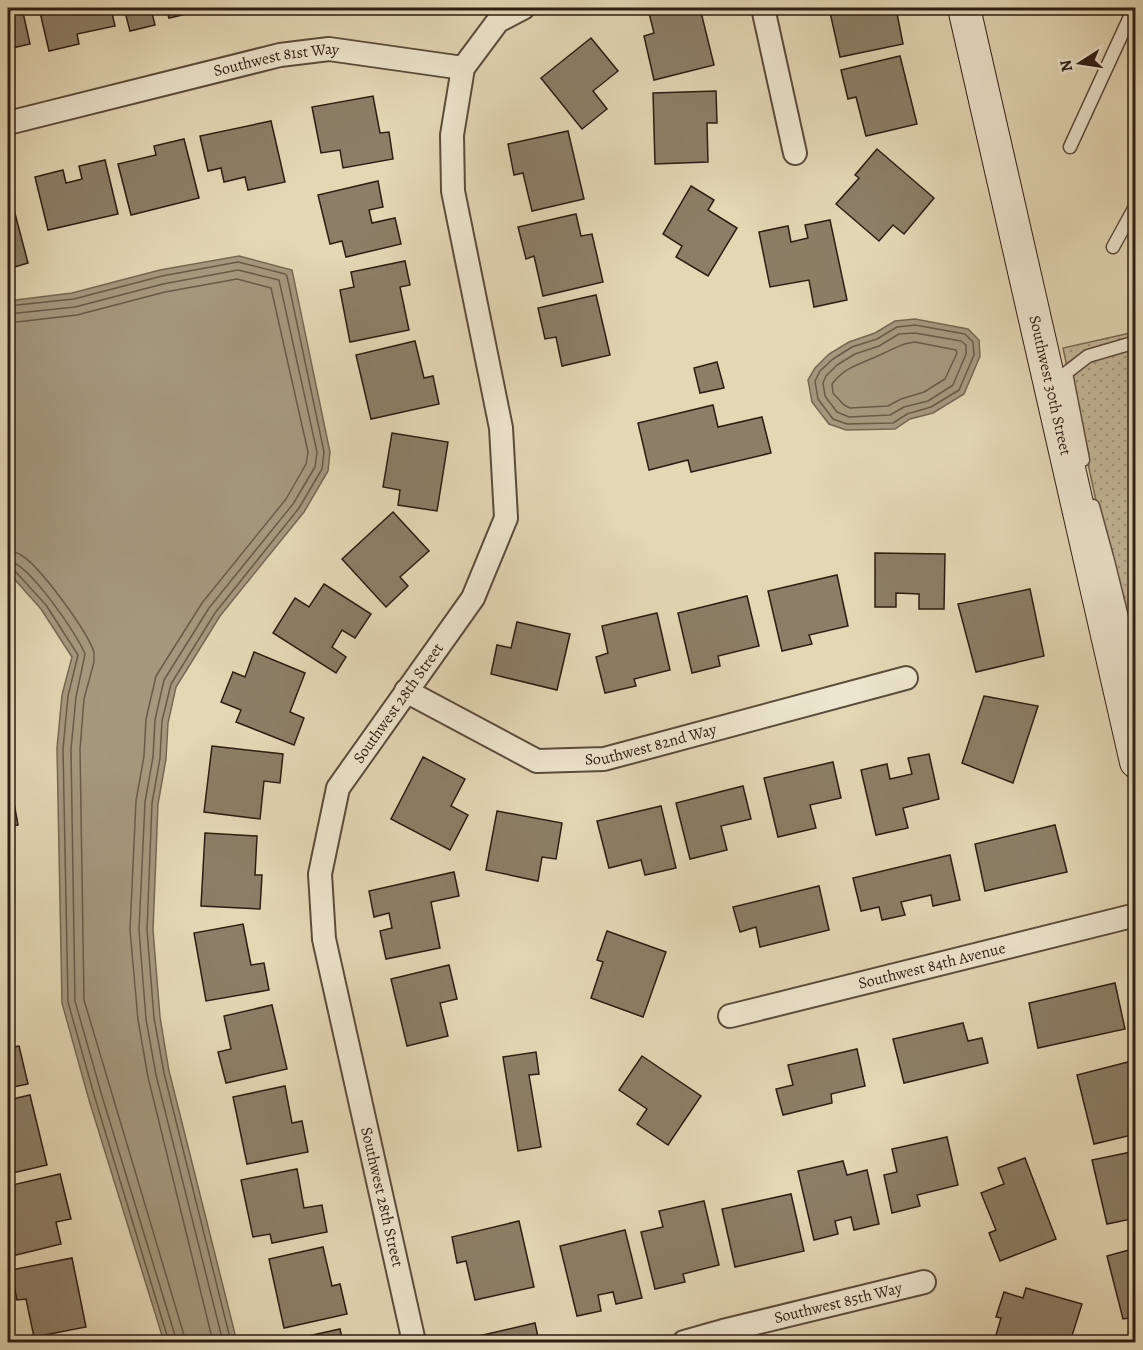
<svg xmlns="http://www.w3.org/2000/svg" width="1143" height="1350" font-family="Alegreya,serif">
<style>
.grass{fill:url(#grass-dots);stroke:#786a56;stroke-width:1.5}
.water{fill:#a5987e;stroke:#756754;stroke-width:1.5}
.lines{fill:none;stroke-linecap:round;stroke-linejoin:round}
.shore{stroke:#695a49;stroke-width:1.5}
.building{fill:#8c7e67;stroke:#2d1d14;stroke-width:1.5}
.lane-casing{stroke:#5a4c3c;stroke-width:15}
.street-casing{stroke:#5a4c3c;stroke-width:26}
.secondary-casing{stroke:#2d1d14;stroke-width:34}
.lane{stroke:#ede5ce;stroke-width:12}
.street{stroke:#ede5ce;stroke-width:22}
.secondary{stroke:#ede5ce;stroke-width:32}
.labels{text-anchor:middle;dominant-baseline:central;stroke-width:4.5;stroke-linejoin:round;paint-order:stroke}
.street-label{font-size:16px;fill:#2d1d14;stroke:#ede5ce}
</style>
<defs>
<pattern id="grass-dots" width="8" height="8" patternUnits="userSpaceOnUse" patternTransform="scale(1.5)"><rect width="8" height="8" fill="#c4b799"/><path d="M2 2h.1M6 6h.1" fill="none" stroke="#a0947c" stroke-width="1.8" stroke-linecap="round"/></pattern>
</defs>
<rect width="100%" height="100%" fill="#e3d7b4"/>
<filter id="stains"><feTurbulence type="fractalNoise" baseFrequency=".00333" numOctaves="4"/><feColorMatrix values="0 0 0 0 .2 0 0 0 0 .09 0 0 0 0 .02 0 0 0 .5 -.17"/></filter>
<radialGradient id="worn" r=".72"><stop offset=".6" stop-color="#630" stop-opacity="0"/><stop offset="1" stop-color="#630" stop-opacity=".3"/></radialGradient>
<!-- grass -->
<polygon class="grass" points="1135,332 1135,681 1063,348"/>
<!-- water -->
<g class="water">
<polygon points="239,256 292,270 330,452 328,471 304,512 220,616 176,687 168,723 166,759 158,804 153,930 160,1017 169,1071 237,1342 164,1342 89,1100 62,1003 57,748 62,695 72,657 41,609 8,572 8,301 72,293 160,270"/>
<polygon points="915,319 968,329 979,340 980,356 964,394 933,413 910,419 895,429 846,430 829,424 812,402 808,380 815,368 829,354 849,342 875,333 895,321"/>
</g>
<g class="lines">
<!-- shore -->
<g class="shore">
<polyline points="8,306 74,299 162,276 238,262 285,274 287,276 324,452 322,469 299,508 215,613 171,684 162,721 160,758 152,803 147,930 154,1018 164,1073 231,1342"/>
<polyline points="8,314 75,307 163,284 238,270 279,280 317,452 315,467 293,504 209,608 164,680 155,720 153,757 145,802 139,930 146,1019 156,1075 223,1342"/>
<polyline points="8,323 77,315 165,292 237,279 271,288 308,452 306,464 286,499 202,603 156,676 146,719 144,756 136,801 130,930 138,1020 148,1077 213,1342"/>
<polygon points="915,325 965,334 973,342 974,355 959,390 931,407 907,414 893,423 847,424 833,419 818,399 815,381 820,371 833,359 852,347 877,339 897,327"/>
<polygon points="915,333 961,341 966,345 966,354 953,385 928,401 904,407 890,415 849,417 837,412 825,396 823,383 826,376 837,365 855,354 879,346 899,334"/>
<path d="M915 342 956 350 957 353 945 379 924 392 901 399 888 406 850 408 844 405 833 393 832 384C846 365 865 363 884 353 896 348 902 343 915 342Z"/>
<path d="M8 552C12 552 17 552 21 555 40 566 87 631 94 652V662L84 699 80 749 84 1000 186 1342"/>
<path d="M8 561C28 562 77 634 85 654L76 697 71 749 75 1001 102 1096 177 1342"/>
<polyline points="8,568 14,570 46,605 78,655 68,696 63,749 68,1002 95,1098 169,1342"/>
</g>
</g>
<!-- building -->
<g class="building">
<polygon points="8,8 22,8 30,44 8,49"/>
<polygon points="39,8 111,8 115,26 77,34 79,44 49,51"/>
<polygon points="124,8 159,8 151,9 155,25 130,31"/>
<polygon points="166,8 194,8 195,12 169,18"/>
<polygon points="210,8 231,8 211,12"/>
<polygon points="674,8 700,8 714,65 654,80 644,36 654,33 649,13"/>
<polygon points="829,8 865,8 866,13 896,8 903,44 840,57"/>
<polygon points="591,38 618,71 593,91 607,109 582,129 541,78"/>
<polygon points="900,56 917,124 866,136 856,97 848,99 841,70"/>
<polygon points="716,91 717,123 707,123 708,162 655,164 653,93"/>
<polygon points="373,96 380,133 389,132 393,159 343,168 340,150 321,153 312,107"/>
<polygon points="271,121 285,182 248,190 245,177 224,182 221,168 208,171 200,136"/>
<polygon points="568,131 584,199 532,211 523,173 514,175 508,144"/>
<polygon points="184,139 199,198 131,215 118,164 156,155 154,146"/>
<polygon points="877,149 934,198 904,234 893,225 879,241 836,204 859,178 855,175"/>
<polygon points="105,160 118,214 48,230 35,177 63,170 66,183 82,179 79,166"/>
<polygon points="378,181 383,207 369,210 372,223 395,218 401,244 346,257 342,241 330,244 318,195"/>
<polygon points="691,186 714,200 708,210 737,228 708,276 676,257 682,246 663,234"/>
<polygon points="8,187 28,263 8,269"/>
<polygon points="576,214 581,236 592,234 603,282 543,296 534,256 526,259 518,227"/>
<polygon points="830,220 847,300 814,307 809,280 770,287 759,232 788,226 791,242 808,238 805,225"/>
<polygon points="405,261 410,285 400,287 409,330 350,342 340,290 354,287 351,272"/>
<polygon points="596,295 610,355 562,366 556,337 545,339 538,308"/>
<polygon points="415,341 424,378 433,376 439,404 371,419 356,355"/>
<polygon points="717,362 724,388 700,393 694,368"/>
<polygon points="713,405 718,427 762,417 771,453 691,472 688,460 649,470 638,423"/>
<polygon points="392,433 448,442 437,511 398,505 400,490 383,487"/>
<polygon points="393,512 429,551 400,577 408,586 386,607 342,559"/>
<polygon points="875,553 945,554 944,609 919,609 919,594 896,593 896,607 875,607"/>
<polygon points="837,575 848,626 809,635 812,644 782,651 768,591"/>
<polygon points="324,584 371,614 355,638 342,630 332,647 346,657 336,673 273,633 295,598 309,607"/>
<polygon points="1030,589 1044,656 976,672 958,604"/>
<polygon points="747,596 759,646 718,656 720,666 692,673 678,613"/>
<polygon points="657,613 670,670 634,679 636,686 605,693 596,657 608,653 602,626"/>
<polygon points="517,622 570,634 557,690 491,674 497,645 511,648"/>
<polygon points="254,652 305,673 290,712 304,718 294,745 236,722 241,710 221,702 233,672 245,677"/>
<polygon points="984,696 1038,706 1013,783 962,763"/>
<polygon points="212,746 283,754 280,783 264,781 260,819 204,812"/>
<polygon points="929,754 939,799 903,808 908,828 876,835 861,770 887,764 890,779 912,774 908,758"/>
<polygon points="423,757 465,779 451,806 468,815 450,850 391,819"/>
<polygon points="833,762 841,798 810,805 816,828 778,837 764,778"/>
<polygon points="10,781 18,825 8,827 8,782"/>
<polygon points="743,786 751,819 721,826 727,850 690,859 676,803"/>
<polygon points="661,806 676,868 645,875 641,860 609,868 597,821"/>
<polygon points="497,811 562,823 556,859 542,857 538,881 486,870"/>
<polygon points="1055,825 1067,872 985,891 975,844"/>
<polygon points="205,833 257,836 255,875 262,875 260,909 201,906"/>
<polygon points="950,855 960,900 933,906 931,895 901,902 905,915 882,920 879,907 861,911 853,878"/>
<polygon points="454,872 459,896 431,902 440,948 386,959 380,931 392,928 389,913 374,917 369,891"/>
<polygon points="819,886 829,930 760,947 756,927 740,932 733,907"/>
<polygon points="243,924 251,965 264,963 269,990 206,1001 194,933"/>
<polygon points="607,931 666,952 643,1017 591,998 603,962 597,960"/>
<polygon points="449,965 457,999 440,1003 448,1036 407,1046 391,979"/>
<polygon points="1115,983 1125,1029 1038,1048 1029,1003"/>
<polygon points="272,1005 287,1069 226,1083 218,1052 231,1049 224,1016"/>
<polygon points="963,1023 968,1041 982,1038 988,1063 904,1083 893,1039"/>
<polygon points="19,1046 28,1084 8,1088 8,1048"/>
<polygon points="857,1049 865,1086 831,1094 832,1103 783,1115 776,1089 793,1085 788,1065"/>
<polygon points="536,1052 539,1074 529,1075 541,1147 518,1151 503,1057"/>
<polygon points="642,1056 701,1096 668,1145 637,1124 647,1109 619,1090"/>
<polygon points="1132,1061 1136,1076 1136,1134 1094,1144 1077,1075"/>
<polygon points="285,1086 292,1123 302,1121 308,1152 247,1164 233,1097"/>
<polygon points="30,1095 47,1165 8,1174 8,1100"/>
<polygon points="947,1137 958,1185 917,1195 920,1206 892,1213 884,1175 897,1172 892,1149"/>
<polygon points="1136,1151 1136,1218 1107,1224 1092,1160"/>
<polygon points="1025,1158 1056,1239 1000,1261 989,1233 996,1230 981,1193 1004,1184 998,1168"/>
<polygon points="843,1161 847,1175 867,1170 879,1224 854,1230 851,1217 835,1221 838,1234 814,1240 798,1171"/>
<polygon points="297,1169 304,1208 322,1205 327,1232 272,1243 270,1234 253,1237 241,1180"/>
<polygon points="60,1174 71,1219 56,1222 61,1244 8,1257 8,1228 12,1227 8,1209 8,1186"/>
<polygon points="791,1194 804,1251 735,1267 722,1209"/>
<polygon points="704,1201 719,1265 683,1274 685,1282 655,1289 641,1232 663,1227 659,1211"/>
<polygon points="519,1221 534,1287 475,1300 466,1261 457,1263 452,1237"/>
<polygon points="625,1230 642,1298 616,1304 613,1292 598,1295 601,1311 577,1316 560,1246"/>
<polygon points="323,1247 332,1286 340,1284 347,1314 284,1328 269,1259"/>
<polygon points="1136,1248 1136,1317 1123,1319 1107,1256"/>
<polygon points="72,1258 86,1327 34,1337 26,1299 17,1300 11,1270"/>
<polygon points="1026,1288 1082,1304 1070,1342 1051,1339 1050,1342 994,1342 1001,1318 996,1317 1004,1292 1023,1298"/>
<polygon points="535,1323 539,1342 475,1342 474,1337"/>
<polygon points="340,1329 343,1342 291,1342 290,1340"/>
<polygon points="96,1336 97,1342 69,1342"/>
</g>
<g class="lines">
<!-- lane casing -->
<g class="lane-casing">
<g id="lane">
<polyline points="1070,147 1134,8"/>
<polyline points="1113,247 1136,205"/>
<polyline points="1083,460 1066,373 1088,356 1136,342"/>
<polyline points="1093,506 1108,561 1136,674"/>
</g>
</g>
<!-- street casing -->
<g class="street-casing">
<g id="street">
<polyline points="763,8 795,153"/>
<path id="s1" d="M8 123 280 55 329 49 463 68"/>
<path id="s2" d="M406 691 537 761 604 759 906 678"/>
<path id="s3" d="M730 1016 1136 915"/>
<path id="s4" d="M414 1342 324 939 320 874 338 788 473 598 506 518 501 428 453 191 452 135 463 68 498 21 523 8"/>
<path id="s5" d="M684 1342 723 1331 924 1282"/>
</g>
</g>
<!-- secondary casing -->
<g class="secondary-casing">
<g id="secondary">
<path id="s6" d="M964 8 1136 762"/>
</g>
</g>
<!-- lane -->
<use href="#lane" class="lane"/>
<!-- street -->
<use href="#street" class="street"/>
<!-- secondary -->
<use href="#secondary" class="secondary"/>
</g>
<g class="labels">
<!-- street labels -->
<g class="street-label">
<text stroke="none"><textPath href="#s1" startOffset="276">Southwest 81st Way</textPath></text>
<text stroke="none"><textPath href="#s6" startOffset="387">Southwest 30th Street</textPath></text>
<text stroke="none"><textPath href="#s4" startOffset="670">Southwest 28th Street</textPath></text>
<text stroke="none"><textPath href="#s2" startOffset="264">Southwest 82nd Way</textPath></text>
<text stroke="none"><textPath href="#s3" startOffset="208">Southwest 84th Avenue</textPath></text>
<text transform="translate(382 1197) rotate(77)">Southwest 28th Street</text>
<text stroke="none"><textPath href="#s5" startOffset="159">Southwest 85th Way</textPath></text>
</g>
</g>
<!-- margin -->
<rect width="1143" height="1350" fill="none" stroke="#e3d7b4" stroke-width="30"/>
<rect x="9" y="9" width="1125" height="1332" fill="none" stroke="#2d1d14" stroke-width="3"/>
<rect x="15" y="15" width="1113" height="1320" fill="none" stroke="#2d1d14" stroke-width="1.5"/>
<!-- north arrow -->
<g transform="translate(1080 63) rotate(258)" stroke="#ede5ce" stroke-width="4.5" paint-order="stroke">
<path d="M0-4.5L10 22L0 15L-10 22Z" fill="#2d1d14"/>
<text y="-9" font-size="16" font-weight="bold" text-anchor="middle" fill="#2d1d14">N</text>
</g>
<rect width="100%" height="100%" filter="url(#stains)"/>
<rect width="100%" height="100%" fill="url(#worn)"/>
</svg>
